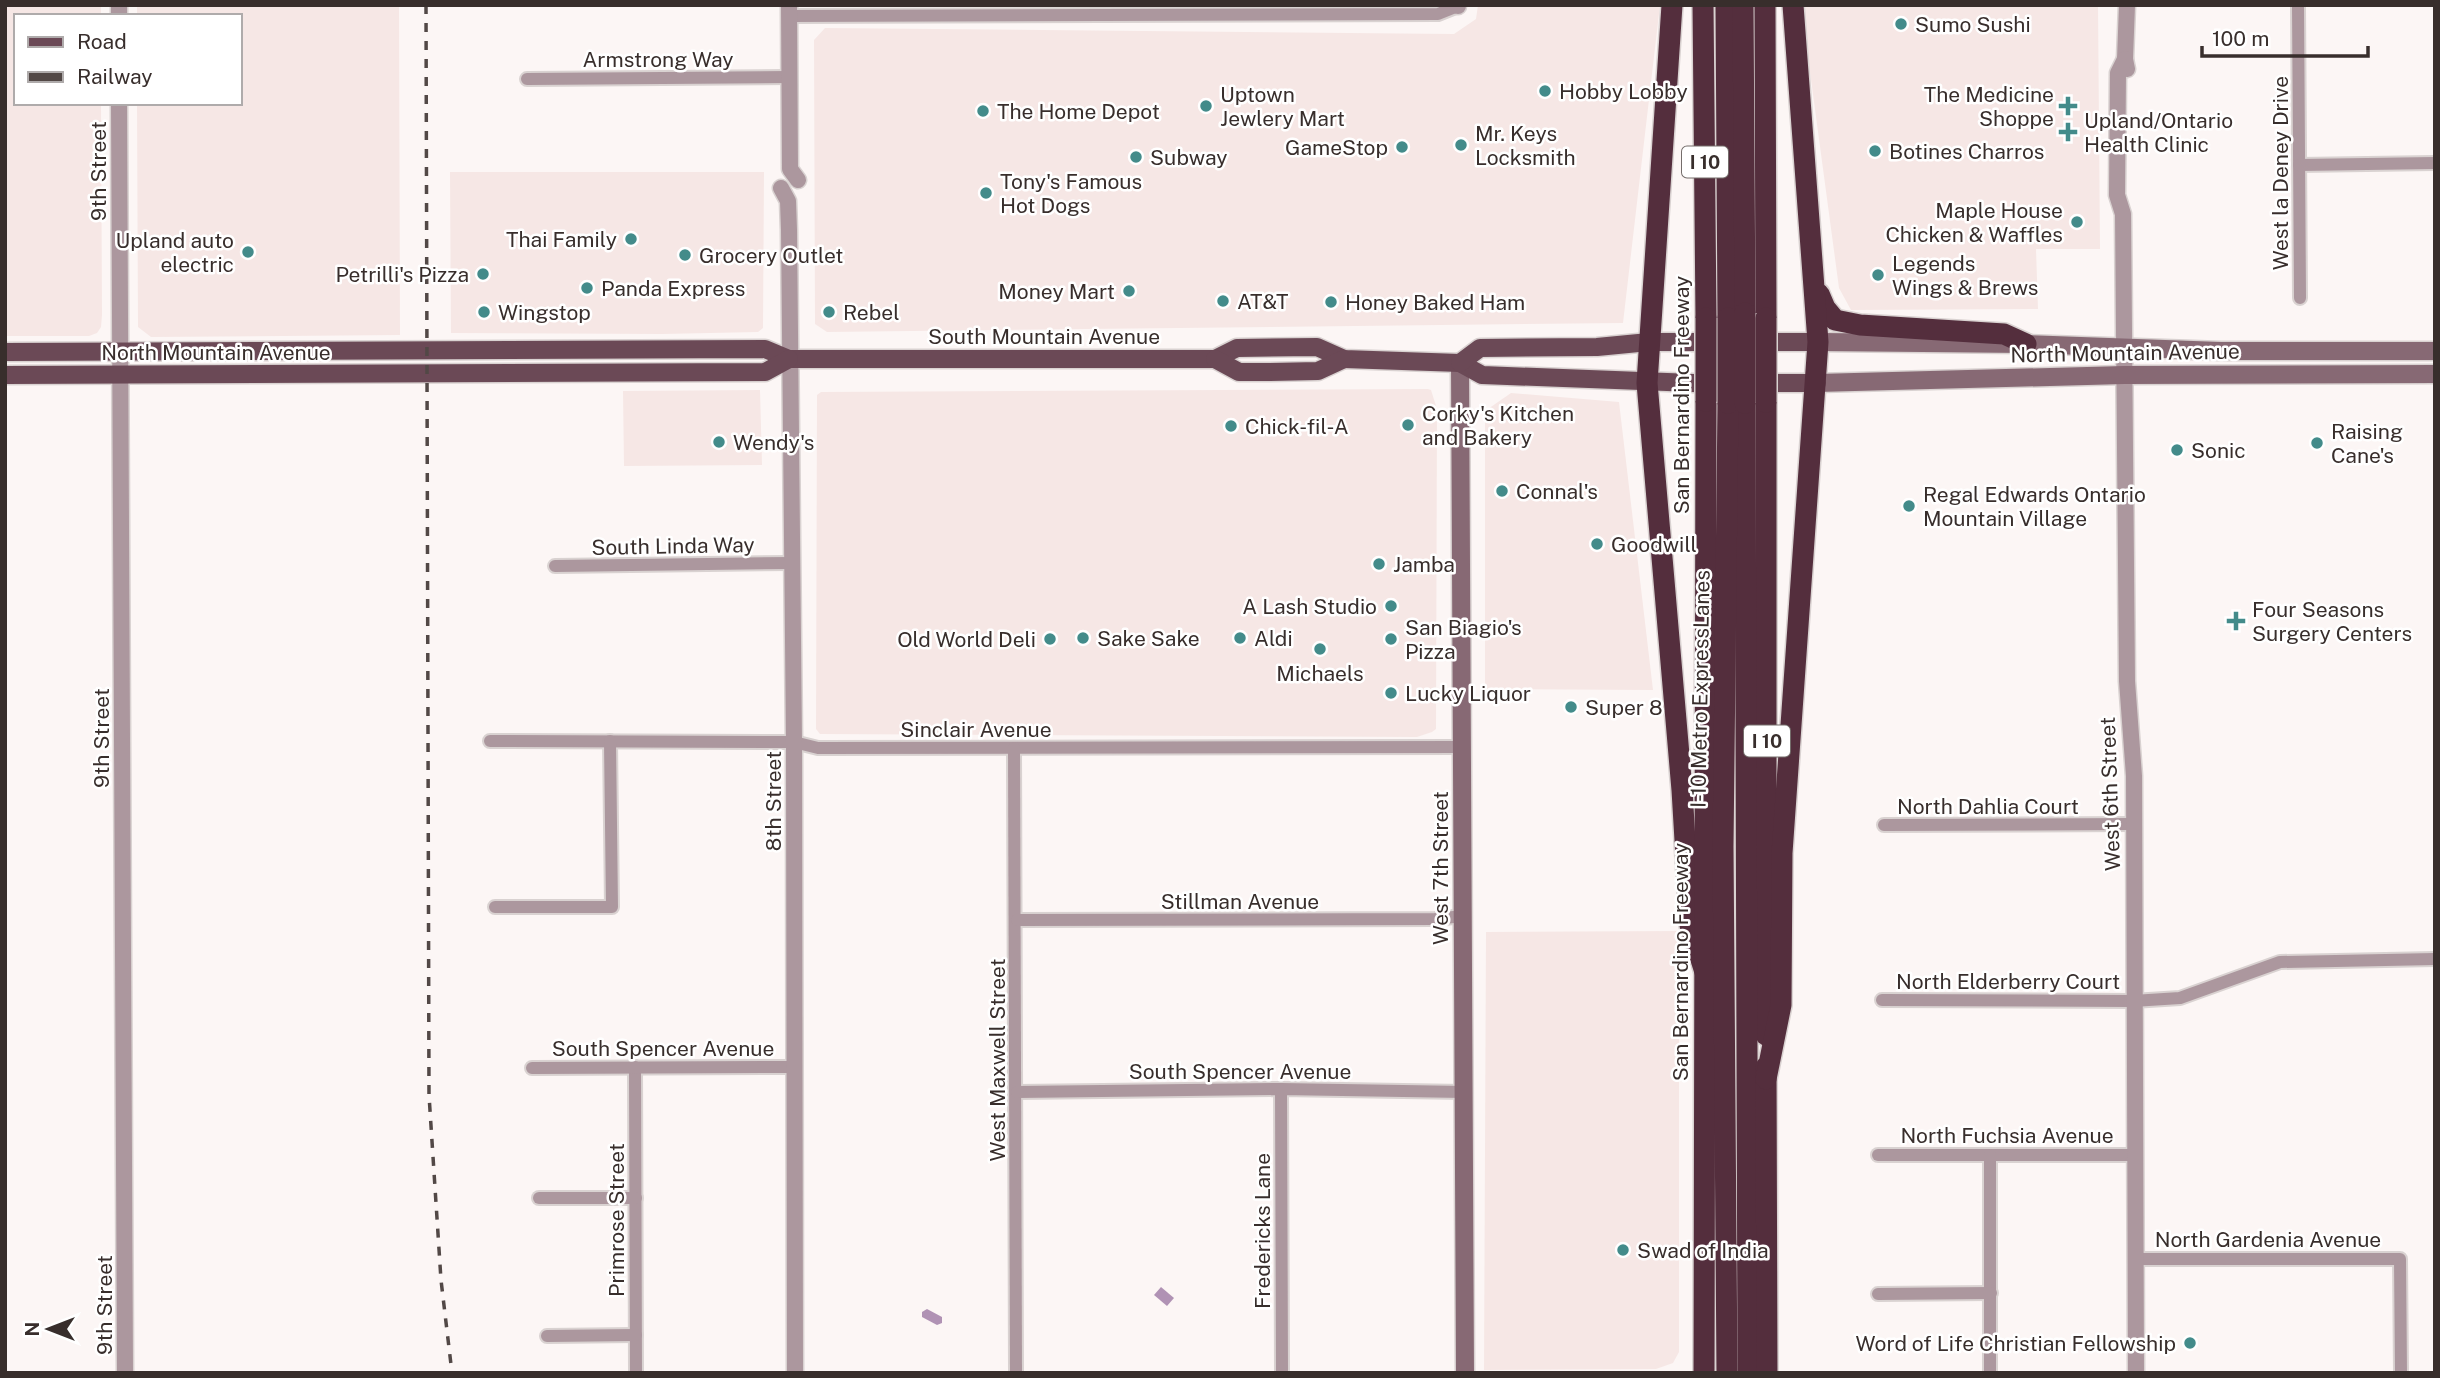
<svg xmlns="http://www.w3.org/2000/svg" width="2440" height="1378" font-family="'Public Sans',sans-serif">
<style>
.built{fill:#f6e7e5}
.water{fill:#b092b4}
.lines{fill:none;stroke-linecap:round;stroke-linejoin:round}
.minor-casing{stroke:#d9d2d1;stroke-width:16}
.tertiary-casing{stroke:#d9d2d1;stroke-width:19}
.secondary-casing{stroke:#d9d2d1;stroke-width:21}
.primary-casing{stroke:#d9d2d1;stroke-width:21}
.motorway-casing{stroke:#d9d2d1;stroke-width:24}
.minor{stroke:#ac979e;stroke-width:12}
.tertiary{stroke:#ac979e;stroke-width:16}
.secondary{stroke:#876974;stroke-width:18}
.primary{stroke:#6b4956;stroke-width:18}
.motorway{stroke:#542e3d;stroke-width:21}
.rail{stroke:#524846;stroke-width:3.5;stroke-dasharray:9 9;stroke-linecap:butt}
.motorway-bridge-casing{stroke:#d9d2d1;stroke-width:24;stroke-linecap:butt}
.motorway-bridge{stroke:#542e3d;stroke-width:21}
.poi-dot{fill:#438b8a;stroke:#fff;stroke-width:2.5}
.labels{text-anchor:middle;dominant-baseline:central;stroke-width:5;stroke-linejoin:round;paint-order:stroke}
.shield{fill:#fff;stroke:#746d6b;stroke-width:2}
.shield-label{font-size:19px;font-weight:bold;fill:#382e2c}
.poi-label{font-size:21px;fill:#382e2c;stroke:#fff;text-anchor:start}
.street-label{font-size:21px;fill:#382e2c;stroke:#fff}
</style>
<rect width="100%" height="100%" fill="#fcf6f5"/>
<!-- built -->
<g class="built">
<polygon points="5,5 101,5 101,16 16,16 16,103 101,103 102,315 101,327 97,333 89,336 5,336"/>
<polygon points="137,5 399,5 400,335 151,337 138,327 137,103 240,103 240,16 137,16"/>
<polygon points="1478,5 1660,5 1623,323 827,332 815,324 814,40 825,28 1454,34 1476,19"/>
<polygon points="1801,5 2098,5 2100,249 2036,249 2038,309 1851,310 1839,288"/>
<polygon points="450,172 764,172 763,328 758,332 662,334 451,333"/>
<polygon points="1428,389 1431,390 1437,409 1436,729 1432,732 1417,737 820,734 816,729 817,395 821,392"/>
<polygon points="760,390 762,465 624,466 623,391"/>
<polygon points="1511,393 1619,402 1653,690 1485,689 1485,411"/>
<polygon points="1679,931 1679,1352 1673,1363 1656,1369 1484,1370 1486,932"/>
</g>
<!-- water -->
<g class="water">
<polygon points="1161,1287 1174,1298 1167,1306 1154,1295"/>
<polygon points="927,1309 942,1317 942,1323 937,1325 922,1317 922,1312"/>
</g>
<g class="lines">
<!-- minor casing -->
<g class="minor-casing">
<g id="minor">
<polyline points="2298,5 2300,298"/>
<polyline points="789,16 1438,14 1458,6"/>
<polyline points="527,79 789,77"/>
<polyline points="2299,165 2435,163"/>
<polyline points="555,566 791,563"/>
<polyline points="490,741 794,742 818,748 1462,747"/>
<polyline points="1014,748 1016,1373"/>
<polyline points="1884,825 2134,824"/>
<polyline points="495,907 612,907 610,741"/>
<polyline points="1017,920 1435,919 1463,916"/>
<polyline points="1882,1000 2133,1001 2180,998 2280,962 2435,959"/>
<polyline points="635,1067 636,1373"/>
<polyline points="532,1068 793,1067"/>
<polyline points="1281,1089 1282,1373"/>
<polyline points="1017,1092 1281,1089 1464,1092"/>
<polyline points="1878,1155 2136,1155"/>
<polyline points="1990,1155 1990,1373"/>
<polyline points="539,1198 636,1198"/>
<polyline points="2136,1259 2400,1259 2401,1373"/>
<polyline points="1878,1294 1991,1293"/>
<polyline points="547,1336 636,1335"/>
</g>
</g>
<!-- tertiary casing -->
<g class="tertiary-casing">
<g id="tertiary">
<polyline points="119,5 119,16"/>
<polyline points="789,5 790,169 798,180"/>
<polyline points="2127,5 2125,59 2127,69"/>
<polyline points="1458,6 1458,5"/>
<polyline points="2125,59 2118,73 2117,195 2123,214 2127,681 2134,776 2136,1373"/>
<polyline points="119,103 125,1373"/>
<polyline points="781,188 788,201 789,230 794,742 795,1373"/>
</g>
</g>
<!-- secondary casing -->
<g class="secondary-casing">
<g id="secondary">
<polyline points="1818,342 2026,344 2221,351 2435,351"/>
<polyline points="1460,363 1465,1373"/>
<polyline points="1817,383 2124,375 2435,374"/>
</g>
</g>
<!-- primary casing -->
<g class="primary-casing">
<g id="primary">
<polyline points="5,352 765,349 789,359 1215,359 1237,348 1317,347 1344,359 1460,363 1482,375 1719,384"/>
<polyline points="1215,359 1239,372 1267,372 1318,371 1344,359"/>
<polyline points="1460,363 1480,348 1597,347 1649,342 1818,342"/>
<polyline points="5,375 765,372 789,359"/>
<polyline points="1754,383 1817,383"/>
</g>
</g>
<!-- motorway casing -->
<g class="motorway-casing">
<g id="motorway">
<polyline points="1672,5 1647,383 1682,790 1690,925 1705,972"/>
<polyline points="1703,5 1706,318"/>
<polyline points="1726,5 1728,318"/>
<polyline points="1743,5 1745,313"/>
<polyline points="1765,5 1766,318"/>
<polyline points="1819,294 1825,308 1835,320 1860,325 2004,334 2026,344"/>
<polyline points="1766,402 1766,1035"/>
<polyline points="1745,403 1748,1373"/>
<polyline points="1766,1067 1767,1373"/>
<polyline points="1766,1079 1781,1005 1782,853 1818,342 1793,5"/>
<polyline points="1704,1373 1706,401"/>
<polyline points="1727,1373 1723,847 1728,403"/>
</g>
</g>
<!-- minor -->
<use href="#minor" class="minor"/>
<!-- tertiary -->
<use href="#tertiary" class="tertiary"/>
<!-- secondary -->
<use href="#secondary" class="secondary"/>
<!-- primary -->
<use href="#primary" class="primary"/>
<!-- motorway -->
<use href="#motorway" class="motorway"/>
<!-- rail -->
<polyline class="rail" points="426,5 429,1095 441,1280 452,1373"/>
<!-- motorway-bridge casing -->
<g class="motorway-bridge-casing">
<g id="motorway-bridge">
<polyline points="1706,318 1706,401"/>
<polyline points="1766,402 1766,318"/>
<polyline points="1728,403 1728,318"/>
<polyline points="1745,403 1745,313"/>
</g>
</g>
<!-- motorway-bridge -->
<use href="#motorway-bridge" class="motorway-bridge"/>
</g>
<!-- markers -->
<g class="poi-dot">
<circle cx="1901" cy="24" r="7"/>
<circle cx="1545" cy="91" r="7"/>
<circle cx="1206" cy="106" r="7"/>
<path d="M2064.5 95.5h7v7h7v7h-7v7h-7v-7h-7v-7h7z"/>
<circle cx="983" cy="111" r="7"/>
<path d="M2064.5 121.5h7v7h7v7h-7v7h-7v-7h-7v-7h7z"/>
<circle cx="1461" cy="145" r="7"/>
<circle cx="1402" cy="147" r="7"/>
<circle cx="1875" cy="151" r="7"/>
<circle cx="1136" cy="157" r="7"/>
<circle cx="986" cy="193" r="7"/>
<circle cx="2077" cy="222" r="7"/>
<circle cx="631" cy="239" r="7"/>
<circle cx="248" cy="252" r="7"/>
<circle cx="685" cy="255" r="7"/>
<circle cx="483" cy="274" r="7"/>
<circle cx="1878" cy="275" r="7"/>
<circle cx="587" cy="288" r="7"/>
<circle cx="1129" cy="291" r="7"/>
<circle cx="1223" cy="301" r="7"/>
<circle cx="1331" cy="302" r="7"/>
<circle cx="484" cy="312" r="7"/>
<circle cx="829" cy="312" r="7"/>
<circle cx="1408" cy="425" r="7"/>
<circle cx="1231" cy="426" r="7"/>
<circle cx="719" cy="442" r="7"/>
<circle cx="2317" cy="443" r="7"/>
<circle cx="2177" cy="450" r="7"/>
<circle cx="1502" cy="491" r="7"/>
<circle cx="1909" cy="506" r="7"/>
<circle cx="1597" cy="544" r="7"/>
<circle cx="1379" cy="564" r="7"/>
<circle cx="1391" cy="606" r="7"/>
<path d="M2232.5 610.5h7v7h7v7h-7v7h-7v-7h-7v-7h7z"/>
<circle cx="1083" cy="638" r="7"/>
<circle cx="1240" cy="638" r="7"/>
<circle cx="1050" cy="639" r="7"/>
<circle cx="1391" cy="639" r="7"/>
<circle cx="1320" cy="649" r="7"/>
<circle cx="1391" cy="693" r="7"/>
<circle cx="1571" cy="707" r="7"/>
<circle cx="1623" cy="1250" r="7"/>
<circle cx="2190" cy="1343" r="7"/>
</g>
<g class="labels">
<!-- shield labels -->
<g class="shield">
<rect x="1682" y="146.5" width="46" height="31" rx="5"/>
<rect x="1744" y="725.5" width="46" height="31" rx="5"/>
</g>
<g class="shield-label">
<text x="1705" y="162">I 10</text>
<text x="1767" y="741">I 10</text>
</g>
<!-- poi labels -->
<g class="poi-label">
<text x="1915" y="24">Sumo Sushi</text>
<text x="1559" y="91">Hobby Lobby</text>
<text x="1220" y="94">Uptown<tspan x="1220" dy="24">Jewlery Mart</tspan></text>
<text x="2054" y="94" text-anchor="end">The Medicine<tspan x="2054" dy="24">Shoppe</tspan></text>
<text x="997" y="111">The Home Depot</text>
<text x="2084" y="120">Upland/Ontario<tspan x="2084" dy="24">Health Clinic</tspan></text>
<text x="1475" y="133">Mr. Keys<tspan x="1475" dy="24">Locksmith</tspan></text>
<text x="1388" y="147" text-anchor="end">GameStop</text>
<text x="1889" y="151">Botines Charros</text>
<text x="1150" y="157">Subway</text>
<text x="1000" y="181">Tony's Famous<tspan x="1000" dy="24">Hot Dogs</tspan></text>
<text x="2063" y="210" text-anchor="end">Maple House<tspan x="2063" dy="24">Chicken &amp; Waffles</tspan></text>
<text x="617" y="239" text-anchor="end">Thai Family</text>
<text x="234" y="240" text-anchor="end">Upland auto<tspan x="234" dy="24">electric</tspan></text>
<text x="699" y="255">Grocery Outlet</text>
<text x="1892" y="263">Legends<tspan x="1892" dy="24">Wings &amp; Brews</tspan></text>
<text x="469" y="274" text-anchor="end">Petrilli's Pizza</text>
<text x="601" y="288">Panda Express</text>
<text x="1115" y="291" text-anchor="end">Money Mart</text>
<text x="1237" y="301">AT&amp;T</text>
<text x="1345" y="302">Honey Baked Ham</text>
<text x="498" y="312">Wingstop</text>
<text x="843" y="312">Rebel</text>
<text x="1422" y="413">Corky's Kitchen<tspan x="1422" dy="24">and Bakery</tspan></text>
<text x="1245" y="426">Chick-fil-A</text>
<text x="2331" y="431">Raising<tspan x="2331" dy="24">Cane's</tspan></text>
<text x="733" y="442">Wendy's</text>
<text x="2191" y="450">Sonic</text>
<text x="1516" y="491">Connal's</text>
<text x="1923" y="494">Regal Edwards Ontario<tspan x="1923" dy="24">Mountain Village</tspan></text>
<text x="1611" y="544">Goodwill</text>
<text x="1393" y="564">Jamba</text>
<text x="1377" y="606" text-anchor="end">A Lash Studio</text>
<text x="2252" y="609">Four Seasons<tspan x="2252" dy="24">Surgery Centers</tspan></text>
<text x="1405" y="627">San Biagio's<tspan x="1405" dy="24">Pizza</tspan></text>
<text x="1097" y="638">Sake Sake</text>
<text x="1254" y="638">Aldi</text>
<text x="1036" y="639" text-anchor="end">Old World Deli</text>
<text x="1320" y="673" text-anchor="middle">Michaels</text>
<text x="1405" y="693">Lucky Liquor</text>
<text x="1585" y="707">Super 8</text>
<text x="1637" y="1250">Swad of India</text>
<text x="2176" y="1343" text-anchor="end">Word of Life Christian Fellowship</text>
</g>
<!-- street labels -->
<g class="street-label">
<text x="658" y="59">Armstrong Way</text>
<text transform="translate(98 171) rotate(-90)">9th Street</text>
<text transform="translate(2280 173) rotate(-90)">West la Deney Drive</text>
<text x="1044" y="336">South Mountain Avenue</text>
<text x="216" y="352">North Mountain Avenue</text>
<text transform="translate(2125 353) rotate(-1)">North Mountain Avenue</text>
<text transform="translate(1681 395) rotate(-90)">San Bernardino Freeway</text>
<text transform="translate(673 546) rotate(-1)">South Linda Way</text>
<text transform="translate(1700 689) rotate(-89)">I-10 Metro ExpressLanes</text>
<text x="976" y="729">Sinclair Avenue</text>
<text transform="translate(101 738) rotate(-90)">9th Street</text>
<text transform="translate(2110 794) rotate(-92)">West 6th Street</text>
<text transform="translate(773 801) rotate(-90)">8th Street</text>
<text x="1988" y="806">North Dahlia Court</text>
<text transform="translate(1440 868) rotate(-90)">West 7th Street</text>
<text x="1240" y="901">Stillman Avenue</text>
<text transform="translate(1680 962) rotate(-90)">San Bernardino Freeway</text>
<text x="2008" y="981">North Elderberry Court</text>
<text x="663" y="1048">South Spencer Avenue</text>
<text transform="translate(997 1060) rotate(-90)">West Maxwell Street</text>
<text x="1240" y="1071">South Spencer Avenue</text>
<text x="2007" y="1135">North Fuchsia Avenue</text>
<text transform="translate(616 1220) rotate(-90)">Primrose Street</text>
<text transform="translate(1262 1231) rotate(-90)">Fredericks Lane</text>
<text x="2268" y="1239">North Gardenia Avenue</text>
<text transform="translate(104 1305) rotate(-90)">9th Street</text>
</g>
</g>
<!-- border -->
<rect width="2440" height="1378" fill="none" stroke="#382e2c" stroke-width="14"/>
<!-- legend -->
<rect x="14" y="14" width="228" height="91" fill="#ffffff" stroke="#afabab" stroke-width="2"/>
<rect x="28" y="37" width="35" height="10" fill="#6b4956" stroke="#afabab" stroke-width="2"/>
<text x="77" y="49" font-size="21" fill="#382e2c">Road</text>
<rect x="28" y="72" width="35" height="10" fill="#524846" stroke="#afabab" stroke-width="2"/>
<text x="77" y="84" font-size="21" fill="#382e2c">Railway</text>
<!-- north arrow -->
<g transform="translate(49 1329) rotate(270)" stroke="#ffffff" stroke-width="5" paint-order="stroke">
<path d="M0-5L12 26L0 18L-12 26Z" fill="#382e2c"/>
<text y="-10" font-size="19" font-weight="bold" text-anchor="middle" fill="#382e2c">N</text>
</g>
<!-- scale -->
<path d="M2202 46v10h166v-10" fill="none" stroke="#382e2c" stroke-width="3.5"/>
<text x="2212" y="46" font-size="21" fill="#382e2c" stroke="#ffffff" stroke-width="5" paint-order="stroke">100 m</text>
</svg>
